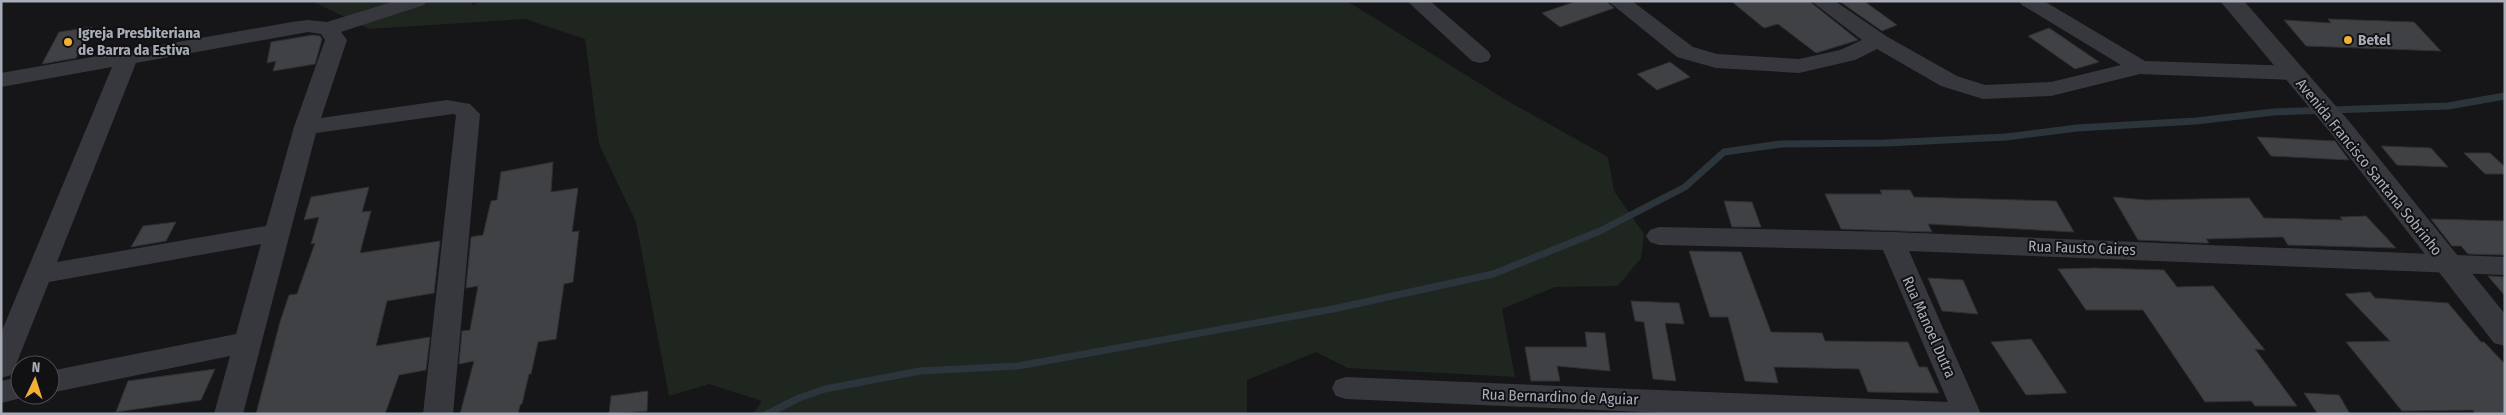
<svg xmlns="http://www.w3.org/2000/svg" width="2506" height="415" font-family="'Fira Sans Condensed',sans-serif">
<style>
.green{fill:#1e261f}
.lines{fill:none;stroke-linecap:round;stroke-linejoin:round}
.stream{stroke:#2c353c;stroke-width:7}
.building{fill:#404145;stroke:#303034}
.minor{fill:#37383d;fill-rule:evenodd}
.tertiary{fill:#37383d;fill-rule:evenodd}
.poi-dot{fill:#f2b134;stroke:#111113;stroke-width:2}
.labels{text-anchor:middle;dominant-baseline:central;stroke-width:4;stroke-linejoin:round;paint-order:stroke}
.poi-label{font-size:15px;font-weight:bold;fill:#a8adb8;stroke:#111113;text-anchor:start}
.street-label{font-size:15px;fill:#a8adb8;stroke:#111113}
</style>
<rect width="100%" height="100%" fill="#161618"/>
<!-- green -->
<polygon class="green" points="312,1 472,1 472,5 483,1 1347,1 1506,100 1608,157 1614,191 1644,234 1641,258 1618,286 1555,287 1502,309 1515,377 1348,368 1316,352 1247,380 1247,414 753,414 762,401 709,384 669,396 636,222 599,144 585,39 525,19 369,29"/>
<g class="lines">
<!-- stream -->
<polyline class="stream" points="767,414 799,398 825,389 920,371 1018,366 1333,309 1493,274 1600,231 1685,187 1724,152 1781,144 1886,143 2006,137 2077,128 2196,121 2274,112 2448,106 2505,96"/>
</g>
<!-- building -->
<g class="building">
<polygon points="1577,1 1606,1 1614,8 1560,27 1542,13"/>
<polygon points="1731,1 1809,1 1858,40 1816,53 1778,24 1764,28"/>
<polygon points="1839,1 1864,1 1897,25 1882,31"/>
<polygon points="2328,19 2414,22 2441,51 2306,46 2284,20 2331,23"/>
<polygon points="92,27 76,58 42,64 59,32"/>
<polygon points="2049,28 2064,38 2099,62 2075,69 2028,36"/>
<polygon points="313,35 320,36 322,39 315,64 273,71 276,61 267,63 271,42"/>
<polygon points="1670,62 1690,77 1657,90 1637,74"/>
<polygon points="2257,137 2335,141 2349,160 2271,156"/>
<polygon points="2381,146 2431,148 2448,167 2397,165"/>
<polygon points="2464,153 2490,153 2505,167 2505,174 2485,174"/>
<polygon points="553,162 551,192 578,188 572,232 579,231 573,282 564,284 556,339 538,342 531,374 529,374 522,404 520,405 518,414 460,414 474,361 459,364 462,331 470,330 478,286 466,288 471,237 483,235 491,201 497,200 501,172"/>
<polygon points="369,187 362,212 371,211 360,253 440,241 434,293 387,301 376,346 430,337 426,370 399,375 385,414 256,414 280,322 289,295 297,294 315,243 311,244 319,217 304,220 311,197"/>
<polygon points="1880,190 1910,190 1914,197 2056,201 2074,232 1928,224 1932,232 1841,229 1825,194 1882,194"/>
<polygon points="2113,197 2146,200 2249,198 2264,218 2343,220 2340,217 2366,216 2396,248 2288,245 2283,237 2206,239 2209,243 2204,243 2138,240"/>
<polygon points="1724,201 1752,202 1761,227 1732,227"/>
<polygon points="2431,219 2505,221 2505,255 2468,254 2461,246 2452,246"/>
<polygon points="176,222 166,241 131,247 143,226"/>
<polygon points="1689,251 1741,252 1771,332 1822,333 1825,341 1908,342 1919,367 1927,367 1939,393 1868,392 1859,369 1774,367 1778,383 1745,381 1728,317 1710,317"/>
<polygon points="2095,268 2164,270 2177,287 2213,286 2265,350 2255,349 2297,406 2255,406 2251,401 2205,402 2143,310 2086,310 2058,269"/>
<polygon points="2488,276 2505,277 2505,296"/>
<polygon points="1928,278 1963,280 1978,314 1942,311"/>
<polygon points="2370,292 2375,298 2448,303 2481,342 2484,342 2505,364 2505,414 2475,414 2473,410 2402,411 2346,342 2390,341 2345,294"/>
<polygon points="1631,301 1679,303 1684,324 1665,323 1676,381 1653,379 1644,322 1635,321"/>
<polygon points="1585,332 1605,333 1610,371 1557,366 1560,381 1531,381 1525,347 1587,347"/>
<polygon points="2031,339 2067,393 2026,395 1991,342"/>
<polygon points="215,369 201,400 116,412 128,381"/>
<polygon points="648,391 647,411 609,414 611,396"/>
<polygon points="2304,393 2339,395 2350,414 2317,413"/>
</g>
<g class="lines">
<!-- minor -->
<g class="minor">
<path d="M395 1H427L424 5 341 32 347 40 321 118 447 100 470 104 480 114 453 414H423L456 115 453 114 316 133 243 414H214L230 356 50 393V371L236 334 261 244 49 282 15 367 11 375 1 378V333L112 67 1 87V73L292 22 308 20 327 22ZM308 32 321 34 325 40 294 127 266 226 57 262 136 63Z"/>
<polygon points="1407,1 1430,1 1488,51 1491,56 1488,61 1480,63 1472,61"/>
<polygon points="1608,1 1632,1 1693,47 1717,54 1799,59 1840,50 1862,40 1811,1 1835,1 1886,36 1957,76 1985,85 2051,82 2121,65 2022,5 2019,1 2044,1 2145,61 2292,66 2300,68 2303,73 2300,78 2292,80 2140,74 2051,96 1983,99 1941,86 1877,49 1855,60 1799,73 1716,68 1677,57"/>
<polygon points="1659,227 1892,232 2505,257 2505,275 1909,251 1981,414 1687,414 1346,399 1336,396 1332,388 1336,380 1346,377 1948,402 1883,250 1659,245 1650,242 1646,236 1650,230"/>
<polygon points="20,377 20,395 30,396 1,403 1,381"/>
</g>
<!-- tertiary -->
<polygon class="tertiary" points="2220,1 2244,1 2348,120 2505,314 2505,346 2494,343 2330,132"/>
</g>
<!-- markers -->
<g class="poi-dot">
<circle cx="2348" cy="40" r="5"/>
<circle cx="68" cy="42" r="5"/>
</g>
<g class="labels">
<!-- poi labels -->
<g class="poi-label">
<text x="78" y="33">Igreja Presbiteriana<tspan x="78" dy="17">de Barra da Estiva</tspan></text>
<text x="2358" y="40">Betel</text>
</g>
<!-- street labels -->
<g class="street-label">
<text transform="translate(2369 167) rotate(51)">Avenida Francisco Santana Sobrinho</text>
<text transform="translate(2082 248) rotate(2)">Rua Fausto Caires</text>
<text transform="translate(1929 327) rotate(66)">Rua Manoel Dutra</text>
<text transform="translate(1560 397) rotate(2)">Rua Bernardino de Aguiar</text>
</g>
</g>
<!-- border -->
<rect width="2506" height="415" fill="none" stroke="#a8adb8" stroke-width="5"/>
<!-- north arrow -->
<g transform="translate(35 380) rotate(4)"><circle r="24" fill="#111113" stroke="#4d4f55"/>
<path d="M0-4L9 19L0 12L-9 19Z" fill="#f2b134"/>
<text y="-8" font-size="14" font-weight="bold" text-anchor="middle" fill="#a8adb8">N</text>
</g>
</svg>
